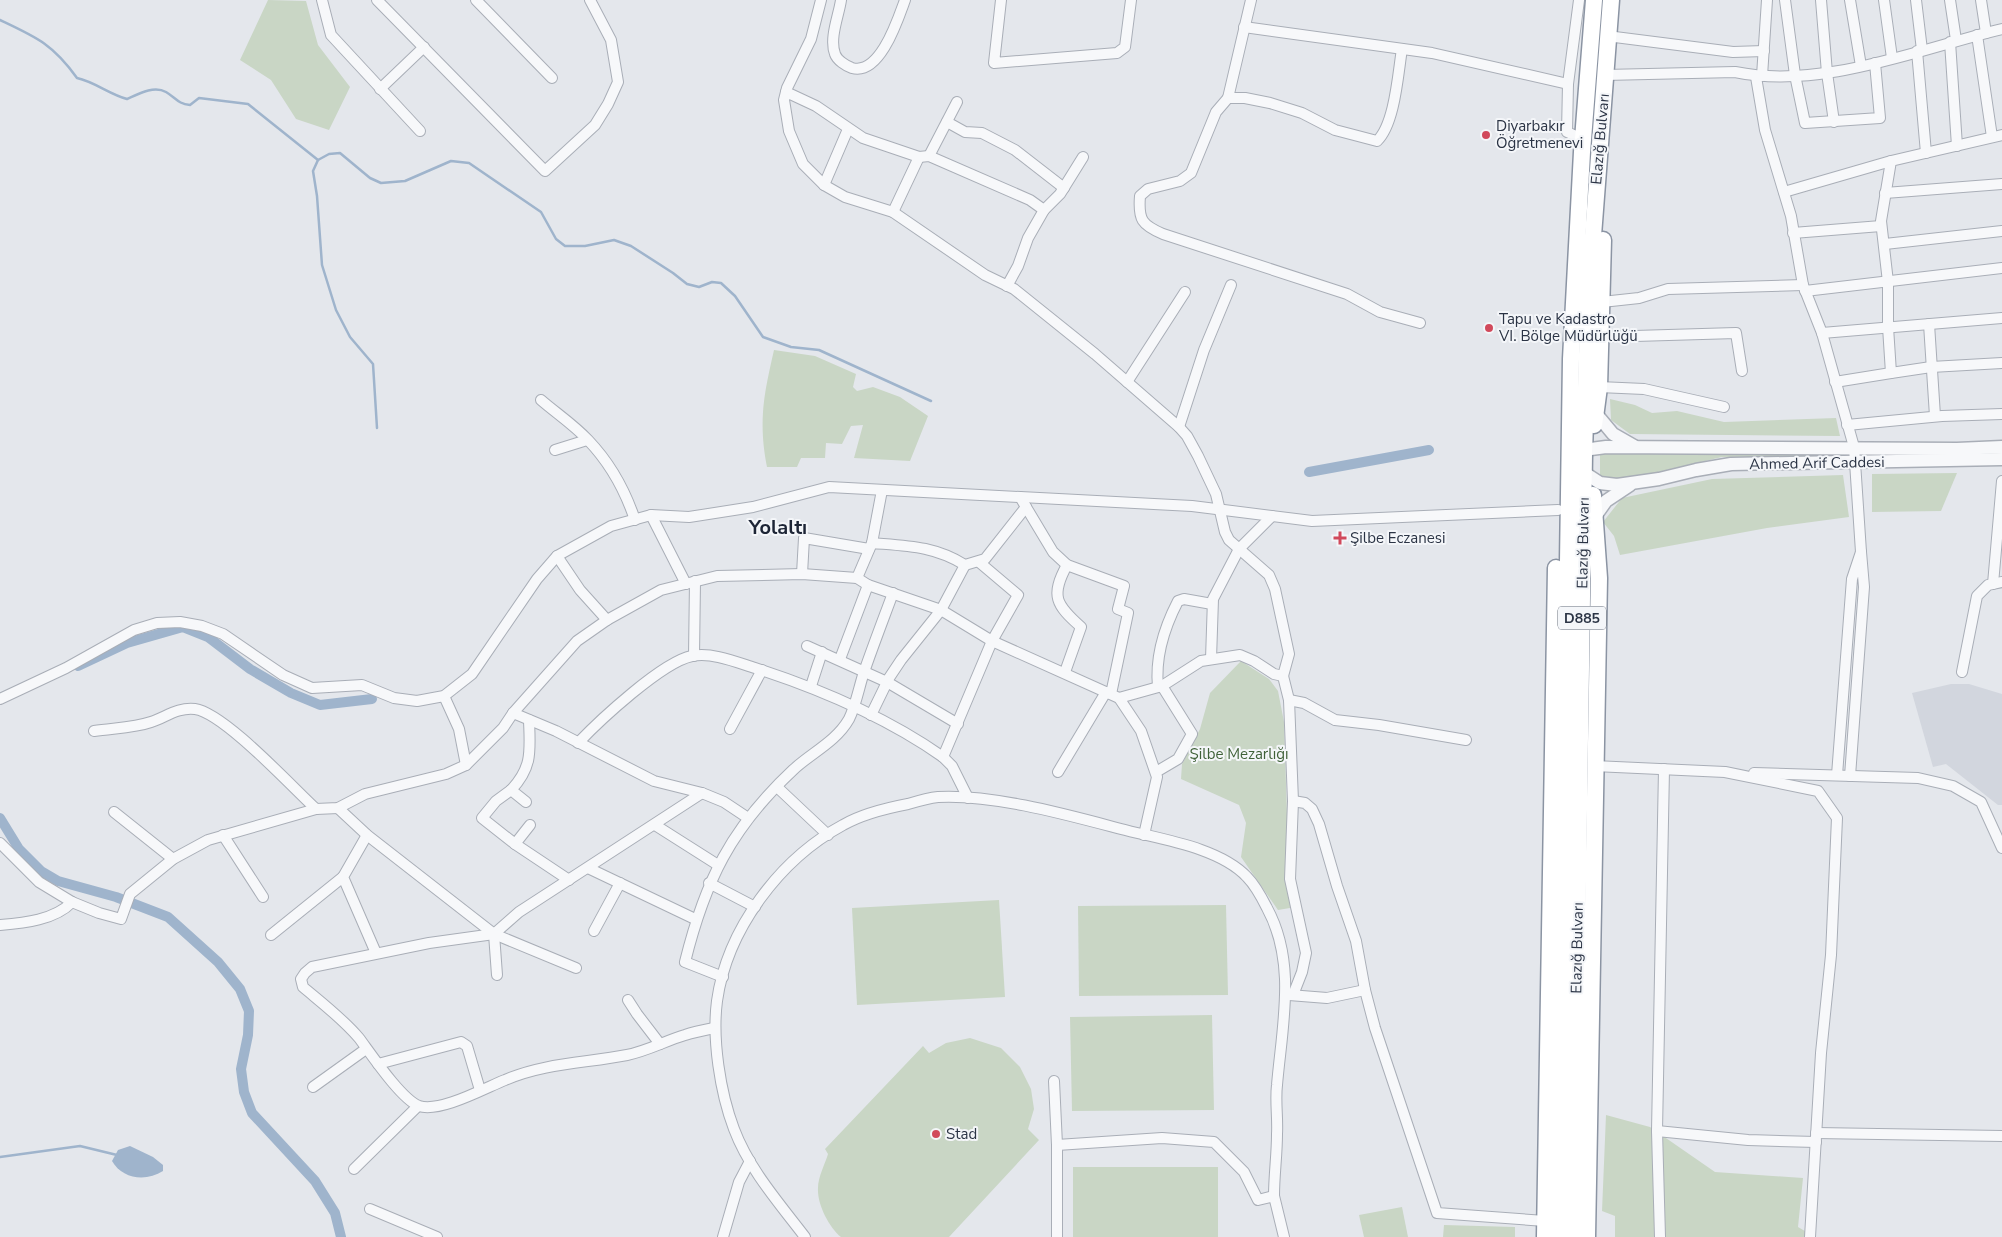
<svg xmlns="http://www.w3.org/2000/svg" width="2002" height="1237" font-family="'Nunito Sans',sans-serif">
<style>
.built{fill:#d2d6de}
.green{fill:#c9d6c5}
.water{fill:#9fb4cc}
.lines{fill:none;stroke-linecap:round;stroke-linejoin:round}
.stream{stroke:#9fb4cc;stroke-width:2.5}
.canal{stroke:#9fb4cc;stroke-width:10}
.minor-casing{stroke:#a9aeb7;stroke-width:12}
.tertiary-casing{stroke:#a9aeb7;stroke-width:15}
.trunk-casing{stroke:#8b94a3;stroke-width:19}
.minor{stroke:#f7f8fa;stroke-width:10}
.tertiary{stroke:#f7f8fa;stroke-width:12}
.trunk{stroke:#fff;stroke-width:16}
.poi-dot{fill:#d1495b;stroke:#f4f6f9;stroke-width:2}
.labels{text-anchor:middle;dominant-baseline:central;stroke-width:4;stroke-linejoin:round;paint-order:stroke}
.shield{fill:#f4f6f9;stroke:#676e7b;stroke-width:1}
.shield-label{font-size:14px;font-weight:bold;fill:#2b3445}
.poi-label{font-size:15px;fill:#2b3445;stroke:#f4f6f9;text-anchor:start}
.street-label{font-size:15px;fill:#2b3445;stroke:#f4f6f9}
.park-label{font-size:15px;fill:#3f6138;stroke:#f4f6f9}
.district-label{font-size:20px;font-weight:bold;fill:#1d2536;stroke:#f4f6f9}
</style>
<rect width="100%" height="100%" fill="#e4e7ec"/>
<!-- built -->
<polygon class="built" points="1951,684 1969,684 2002,694 2002,805 1998,805 1946,764 1933,767 1912,693"/>
<!-- green -->
<g class="green">
<polygon points="268,0 306,1 318,45 350,87 329,130 296,119 271,80 240,60"/>
<path d="M774 350 815 356 856 374 853 387 857 391 873 387 900 397 928 416 910 461 854 458 863 425 851 426 842 444 826 443 825 458H801L797 467H767C758 421 764 394 774 350Z"/>
<polygon points="1610,399 1635,405 1652,413 1677,411 1724,422 1836,418 1840,436 1630,434 1611,420"/>
<polygon points="1844,452 1844,456 1722,457 1624,480 1600,478 1600,454"/>
<polygon points="1957,473 1941,511 1872,512 1872,474"/>
<polygon points="1843,475 1849,517 1767,528 1620,555 1614,536 1603,522 1622,498 1712,479"/>
<polygon points="1241,661 1269,679 1278,691 1284,722 1290,908 1278,910 1241,857 1246,823 1239,805 1181,779 1182,764 1200,729 1210,693"/>
<polygon points="999,900 1005,997 857,1005 852,908"/>
<polygon points="1226,905 1228,995 1079,996 1078,906"/>
<polygon points="1212,1015 1214,1110 1072,1111 1070,1017"/>
<path d="M970 1038 1001 1048 1020 1067 1031 1089 1034 1109 1028 1129 1039 1140 949 1237H841C829 1227 817 1204 818 1188 818 1177 825 1164 828 1154L825 1149 923 1046 929 1053 946 1043Z"/>
<polygon points="1606,1115 1650,1127 1715,1172 1803,1178 1798,1227 1815,1237 1615,1237 1615,1216 1602,1211"/>
<rect x="1073" y="1167" width="145" height="70"/>
<polygon points="1402,1207 1408,1237 1364,1237 1359,1215"/>
<polygon points="1444,1225 1515,1227 1515,1237 1443,1237"/>
</g>
<!-- water -->
<path class="water" d="M130 1146 153 1157 163 1165V1171C146 1182 122 1179 112 1161L118 1150Z"/>
<g class="lines">
<!-- stream -->
<g class="stream">
<path d="M0 20C36 37 53 44 77 78 95 82 109 94 127 99 138 94 154 85 166 92 176 98 178 104 190 105L199 98 248 104 318 160"/>
<polyline points="377,428 373,364 350,337 336,310 322,265 317,196 313,171 318,160 329,154 340,153 370,178 381,183 405,181 451,161 469,163 541,212 556,239 565,246 585,246 614,240 631,246 673,273 687,284 699,287 712,282 721,283 735,296 763,337 791,347 819,350 931,401"/>
<polyline points="0,1157 80,1146 117,1155"/>
</g>
<!-- canal -->
<g class="canal">
<polyline points="1309,472 1429,450"/>
<polyline points="78,666 127,643 183,627 208,637 250,669 291,693 320,705 372,699"/>
<polyline points="0,818 19,849 41,871 58,881 116,897 168,917 218,962 240,989 249,1011 248,1035 241,1069 244,1092 252,1113 315,1181 335,1213 341,1237"/>
</g>
<!-- minor casing -->
<g class="minor-casing">
<g id="minor">
<polyline points="322,0 331,35 420,131"/>
<polyline points="377,0 545,171 595,125 608,104 618,82 611,40 590,0"/>
<polyline points="476,0 552,78"/>
<polyline points="821,0 811,39 787,88 784,100 789,131 803,164 824,185 845,197 893,212 985,275 1014,289 1095,354 1179,427 1187,436 1198,456 1216,494 1225,532 1229,540 1269,575 1275,589 1289,654 1283,676 1274,674 1254,661 1240,655 1201,661 1162,686 1119,698"/>
<path d="M841 0C839 15 829 38 835 54 837 60 846 66 852 68 880 76 898 19 905 0"/>
<polyline points="1001,0 994,63 1117,53 1125,47 1131,0"/>
<path d="M1251 0 1228 98H1245L1270 103 1302 113 1335 130 1377 141C1395 124 1398 73 1402 49"/>
<polyline points="1579,0 1568,84 1567,132 1583,139"/>
<polyline points="1785,0 1795,75 1805,123 1880,118 1875,63"/>
<polyline points="1821,0 1827,73 1834,122"/>
<polyline points="1850,0 1861,66"/>
<polyline points="1884,0 1892,58"/>
<polyline points="1916,0 1922,50"/>
<polyline points="1950,0 1956,40"/>
<polyline points="1981,0 1986,33"/>
<polyline points="1244,27 1432,53 1568,84"/>
<polyline points="1977,35 1992,137"/>
<polyline points="1607,36 1733,52 1764,51"/>
<polyline points="1950,42 1957,146"/>
<polyline points="1917,51 1926,153"/>
<path d="M1605 75 1735 72C1822 90 1918 49 2002 29"/>
<polyline points="1762,76 1767,0"/>
<polyline points="1756,77 1765,130 1791,216 1803,285 1822,333 1854,447 1861,552"/>
<polyline points="380,89 424,47"/>
<polyline points="786,92 816,106 863,138 919,157 929,156 1030,200 1044,210"/>
<path d="M1228 98 1216 112 1191 173 1180 181 1148 189 1140 196C1138 220 1142 225 1163 234L1347 294 1380 312 1420 323"/>
<polyline points="947,122 965,132 982,133 1015,150 1064,188"/>
<polyline points="2002,135 1891,161 1881,221 1888,282 1888,327 1891,373 1931,367 2002,363"/>
<polyline points="929,156 957,102"/>
<polyline points="824,185 848,129"/>
<polyline points="1784,192 1891,161"/>
<polyline points="1885,193 2002,184"/>
<polyline points="893,212 919,157"/>
<polyline points="1793,233 1881,226"/>
<polyline points="1885,244 2002,231"/>
<polyline points="1007,286 1018,266 1028,238 1044,210 1060,194 1083,157"/>
<polyline points="1805,291 2002,268"/>
<polyline points="1602,302 1639,298 1668,289 1803,285"/>
<polyline points="1929,324 1935,416"/>
<polyline points="1822,333 2002,318"/>
<polyline points="1601,337 1736,333 1742,371"/>
<polyline points="1127,382 1185,292"/>
<polyline points="1835,382 1891,373"/>
<polyline points="1599,387 1644,389 1724,407"/>
<path d="M541 400C556 413 574 425 588 440 610 463 625 490 635 520"/>
<polyline points="1847,425 1942,416 2002,414"/>
<polyline points="1179,427 1204,350 1231,285"/>
<polyline points="555,450 587,440"/>
<polyline points="1020,497 1053,552 1067,565 1124,586 1118,609 1128,613 1111,694"/>
<polyline points="651,515 686,584"/>
<path d="M872 543C908 546 934 546 965 565L985 559 1026 507"/>
<polyline points="557,556 580,590 607,620"/>
<polyline points="802,574 804,538 869,549"/>
<polyline points="857,578 872,543 882,490"/>
<polyline points="1993,584 2002,481"/>
<polyline points="807,646 887,682 958,724"/>
<polyline points="694,656 695,581"/>
<polyline points="840,659 868,585"/>
<polyline points="1211,659 1213,599 1239,549 1272,516"/>
<path d="M1065 672 1081 627C1056 605 1050 596 1067 565"/>
<polyline points="1962,672 1977,596 1988,585 2002,582"/>
<polyline points="1283,676 1289,700 1293,801 1290,879 1306,953 1302,972 1293,995"/>
<polyline points="811,686 822,652"/>
<path d="M1158 687C1155 657 1164 628 1178 601L1184 599 1212 604"/>
<polyline points="444,696 459,729 466,765"/>
<polyline points="0,699 66,668 134,630 157,623 180,622 202,626 223,634 283,675 312,688 362,685 394,698 417,701 444,696 472,674 537,579 557,556 611,526 651,515 689,517 753,507 829,487 1192,506 1312,521 1558,510"/>
<polyline points="1289,700 1304,703 1335,720 1379,725 1466,740"/>
<polyline points="513,713 556,731 654,781 702,793 724,802 748,818"/>
<polyline points="871,715 889,678 901,660 941,610 965,565"/>
<polyline points="730,729 762,670"/>
<path d="M94 731C113 728 134 728 151 722 166 717 178 707 195 709 224 713 292 787 316 809"/>
<path d="M578 743C599 721 662 662 692 656 712 652 736 662 755 668 820 689 886 717 943 757L952 766 968 798"/>
<polyline points="943,757 992,641 1018,595 979,562"/>
<polyline points="1594,766 1725,772 1818,791 1837,818 1831,955 1821,1053 1810,1237"/>
<polyline points="1058,772 1106,692"/>
<polyline points="1156,772 1178,759 1192,734 1162,686"/>
<polyline points="1754,773 1918,778 1953,786 1981,802 2002,848"/>
<polyline points="1837,775 1852,579 1861,552 1864,587 1850,776"/>
<polyline points="777,787 828,835"/>
<path d="M511 790C533 767 530 750 529 720"/>
<path d="M702 793 519 912 494 934 429 943 312 967 305 973 301 979 303 987C322 1003 343 1019 359 1038 371 1054 401 1099 419 1106 440 1113 485 1088 505 1080 544 1063 586 1063 627 1055 647 1051 665 1041 685 1035 694 1032 704 1030 714 1028"/>
<polyline points="1293,801 1305,803 1312,809 1319,824 1337,886 1356,941 1365,990 1375,1028 1437,1213 1545,1221"/>
<polyline points="526,802 511,790 496,801 482,818 515,844 569,880"/>
<polyline points="338,808 367,835 494,934 576,968"/>
<polyline points="114,812 173,859"/>
<polyline points="655,825 718,865"/>
<polyline points="223,835 263,897"/>
<polyline points="367,835 343,877 376,953"/>
<polyline points="0,843 39,882 72,902"/>
<polyline points="515,844 530,825"/>
<polyline points="588,868 695,919"/>
<polyline points="709,883 755,907"/>
<path d="M0 925C24 923 55 920 72 902L99 913 121 919 130 894 173 859 208 840 316 809 338 808 365 794 446 774 466 765 503 728 513 713 577 641 607 620 661 590 717 576 802 574 857 578 868 585 941 610 992 641 1119 698 1141 731 1157 777 1144 835"/>
<polyline points="594,931 620,883"/>
<polyline points="494,934 497,975"/>
<polyline points="271,935 343,877"/>
<path d="M723 977 685 962C705 881 731 828 793 770 811 753 836 742 849 719 856 705 859 687 864 672 873 646 883 620 893 593"/>
<polyline points="1289,995 1327,998 1365,990"/>
<polyline points="628,1000 637,1014 660,1044"/>
<polyline points="378,1064 461,1042 467,1046 480,1090"/>
<polyline points="1054,1081 1057,1145"/>
<polyline points="313,1087 366,1049"/>
<polyline points="1657,1131 1748,1140 1816,1142"/>
<polyline points="1816,1133 2002,1136"/>
<polyline points="354,1169 418,1106"/>
<polyline points="370,1209 437,1237"/>
<polyline points="723,1237 739,1182 750,1161"/>
<path d="M805 1237C779 1203 749 1169 734 1129 720 1092 712 1039 717 1001 727 929 780 859 843 825 862 814 887 808 908 804 918 801 928 798 938 797 993 794 1068 815 1121 829 1159 839 1219 847 1247 877 1255 885 1262 898 1267 908 1297 963 1282 1026 1277 1085 1275 1101 1278 1118 1277 1134 1277 1155 1274 1175 1274 1196"/>
<polyline points="1057,1237 1057,1145 1162,1138 1214,1142 1244,1172 1258,1200 1274,1196 1284,1237"/>
<polyline points="1660,1237 1657,1131 1664,769"/>
</g>
</g>
<!-- tertiary casing -->
<g class="tertiary-casing">
<g id="tertiary">
<polyline points="1593,410 1613,434 1634,446"/>
<polyline points="1577,456 1591,449 1606,447 1957,449 2002,447"/>
<polyline points="1580,470 1600,483 1617,485 1659,479 1696,470 1731,464 2002,459"/>
<polyline points="1594,518 1606,501 1630,485"/>
</g>
</g>
<!-- trunk casing -->
<g class="trunk-casing">
<g id="trunk">
<polyline points="1594,425 1599,387 1603,240"/>
<polyline points="1545,1237 1556,568"/>
<polyline points="1558,1237 1571,359 1582,152 1594,0"/>
<polyline points="1573,1237 1584,454 1589,288 1611,0"/>
<polyline points="1587,1237 1599,578 1593,495"/>
</g>
</g>
<!-- minor -->
<use href="#minor" class="minor"/>
<!-- tertiary -->
<use href="#tertiary" class="tertiary"/>
<!-- trunk -->
<use href="#trunk" class="trunk"/>
</g>
<!-- markers -->
<g class="poi-dot">
<circle cx="1486" cy="135" r="5"/>
<circle cx="1489" cy="328" r="5"/>
<path d="M1337.5 530.5h5v5h5v5h-5v5h-5v-5h-5v-5h5z"/>
<circle cx="936" cy="1134" r="5"/>
</g>
<g class="labels">
<!-- shield labels -->
<rect class="shield" x="1558" y="606.5" width="48" height="23" rx="4"/>
<g class="shield-label">
<text x="1582" y="618">D885</text>
</g>
<!-- poi labels -->
<g class="poi-label">
<text x="1496" y="126">Diyarbakır<tspan x="1496" dy="17">Öğretmenevi</tspan></text>
<text x="1499" y="319">Tapu ve Kadastro<tspan x="1499" dy="17">VI. Bölge Müdürlüğü</tspan></text>
<text x="1350" y="538">Şilbe Eczanesi</text>
<text x="946" y="1134">Stad</text>
</g>
<!-- street labels -->
<g class="street-label">
<text transform="translate(1600 139) rotate(-85)">Elazığ Bulvarı</text>
<text transform="translate(1817 463) rotate(-1)">Ahmed Arif Caddesi</text>
<text transform="translate(1583 543) rotate(-89)">Elazığ Bulvarı</text>
<text transform="translate(1577 948) rotate(-89)">Elazığ Bulvarı</text>
</g>
<!-- park labels -->
<g class="park-label">
<text x="1239" y="754">Şilbe Mezarlığı</text>
</g>
<!-- district labels -->
<g class="district-label">
<text x="778" y="527">Yolaltı</text>
</g>
</g>
</svg>
